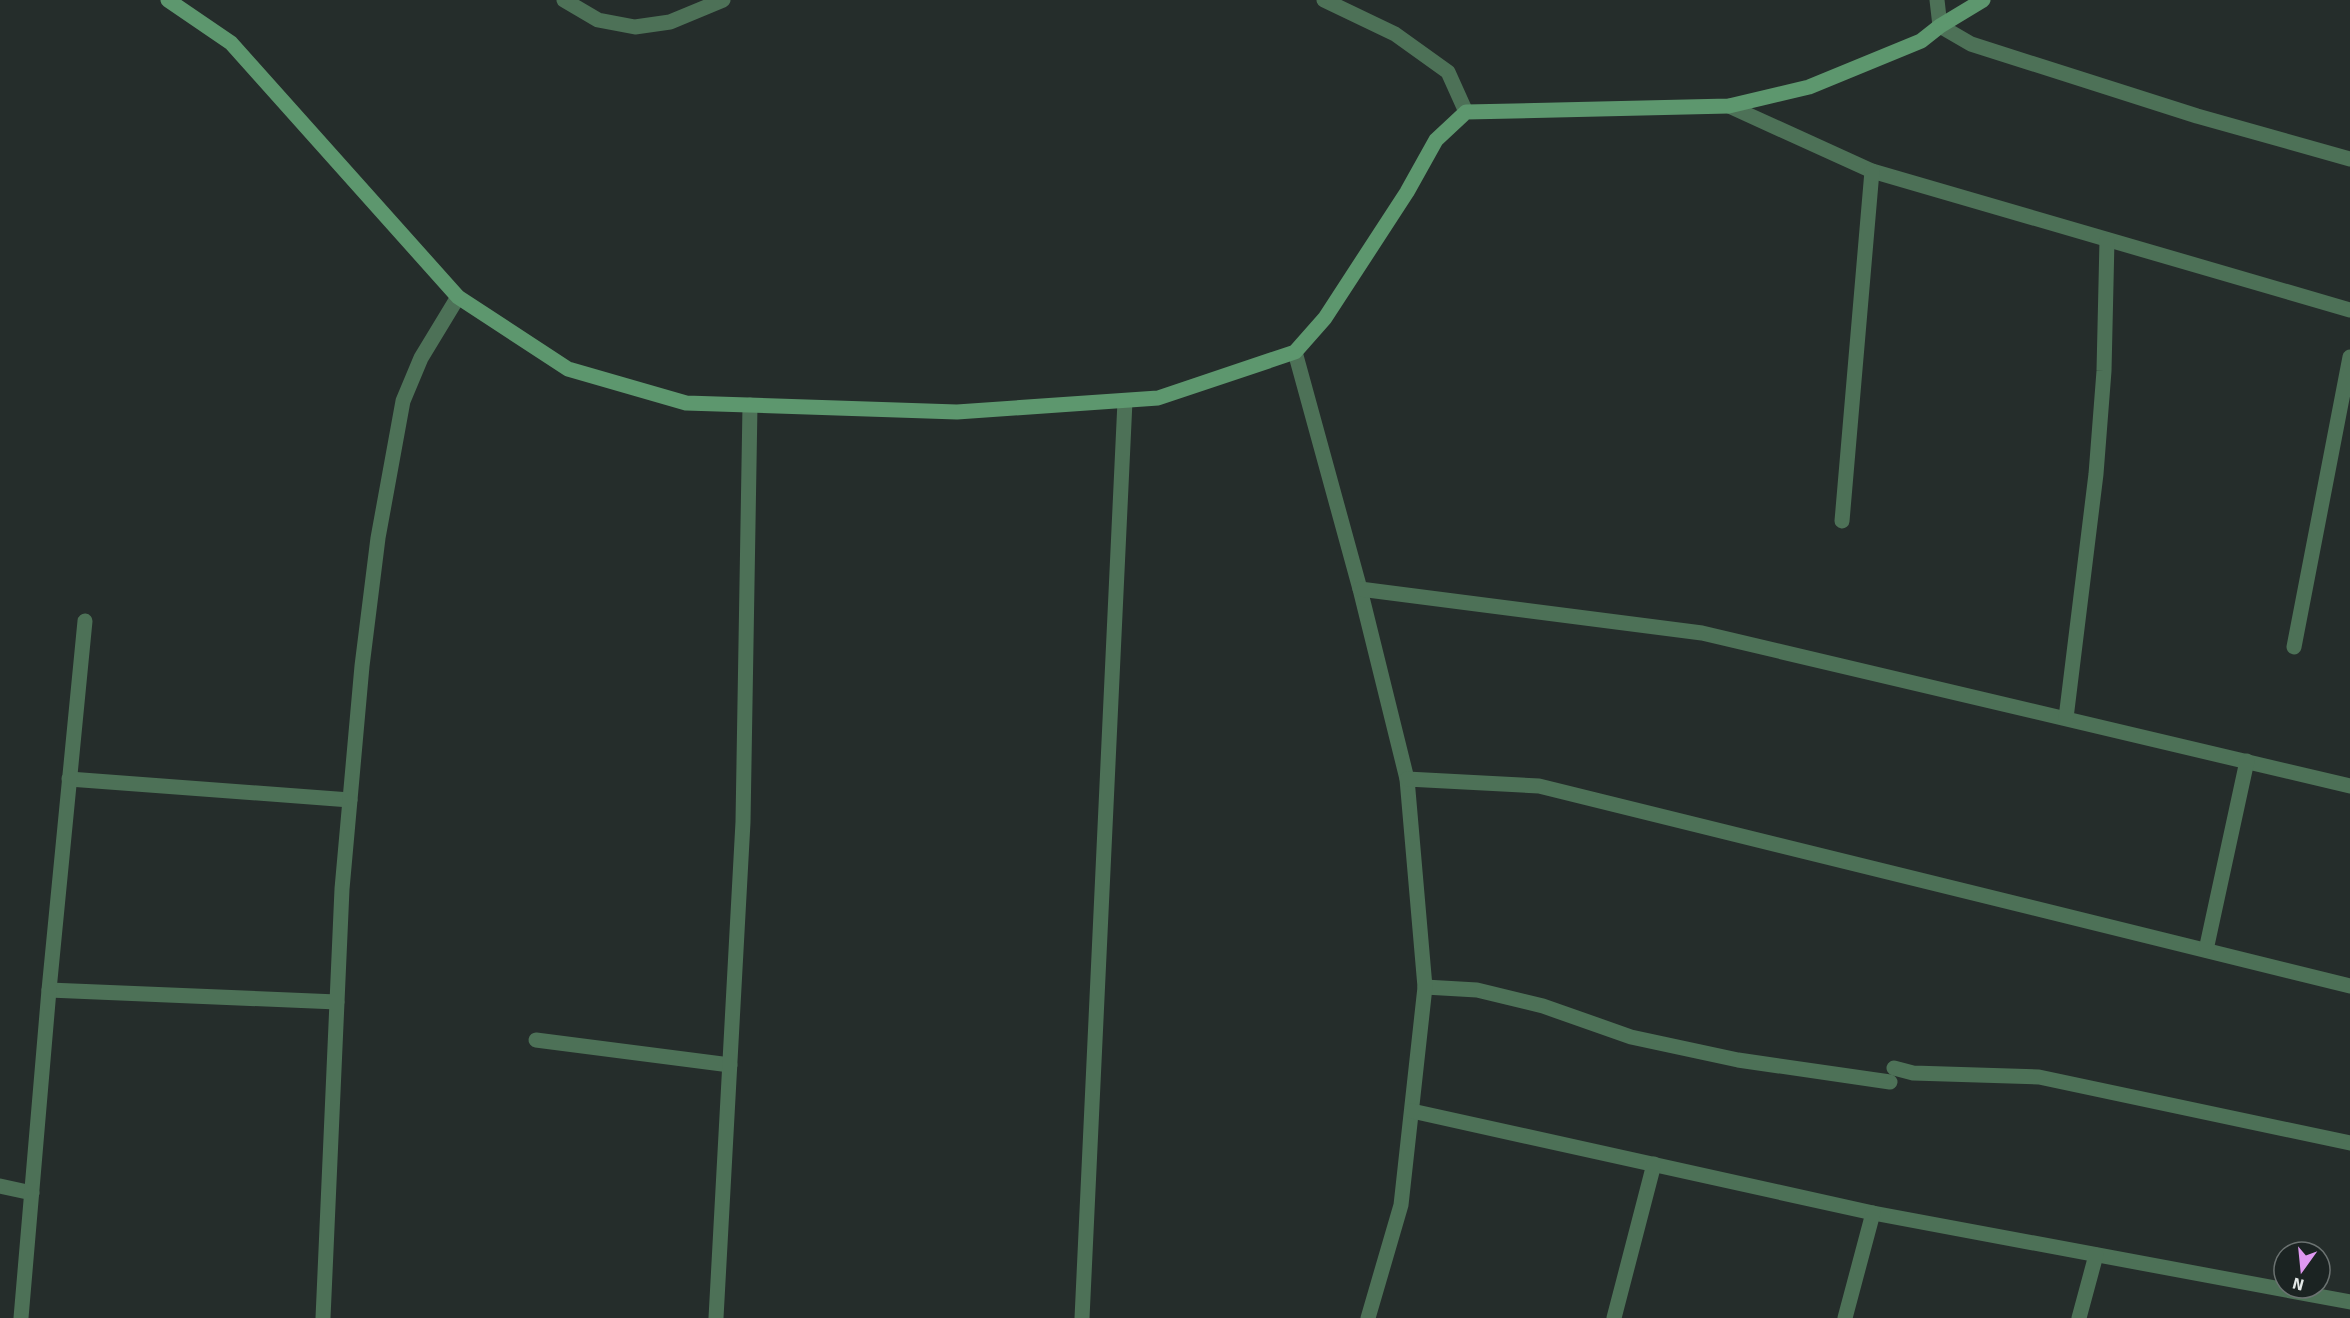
<svg xmlns="http://www.w3.org/2000/svg" width="2350" height="1318" font-family="Signika,sans-serif">
<style>
.lines{fill:none;stroke-linecap:round;stroke-linejoin:round}
.service{stroke:#4d7157;stroke-width:15}
.minor{stroke:#4d7157;stroke-width:15}
.secondary{stroke:#5d976e;stroke-width:15}
</style>
<rect width="100%" height="100%" fill="#252d2b"/>
<g class="lines">
<!-- service -->
<polyline class="service" points="1425,987 1477,990 1543,1006 1631,1037 1738,1060 1890,1082"/>
<!-- minor -->
<g class="minor">
<polyline points="564,0 598,20 635,27 670,22 723,0"/>
<polyline points="1324,0 1395,34 1448,72 1466,112"/>
<polyline points="1937,0 1940,26 1971,44 2197,116 2350,159"/>
<polyline points="1729,106 1872,171 2350,310"/>
<polyline points="1295,352 1360,589 1407,779 1425,987 1401,1205 1368,1318"/>
<polyline points="1842,521 1872,171"/>
<polyline points="1360,589 1702,633 2350,786"/>
<polyline points="2294,647 2350,357"/>
<polyline points="2066,718 2096,474 2104,371 2107,240"/>
<polyline points="69,779 350,800"/>
<polyline points="1407,779 1539,786 2350,986"/>
<polyline points="2206,950 2247,761"/>
<polyline points="49,990 337,1002"/>
<polyline points="536,1040 730,1065"/>
<polyline points="1894,1068 1913,1073 2039,1077 2350,1143"/>
<polyline points="1412,1111 1873,1213 2350,1302"/>
<polyline points="0,1186 32,1193"/>
<polyline points="21,1318 49,990 85,621"/>
<polyline points="323,1318 342,889 362,666 378,538 403,401 421,358 458,297"/>
<polyline points="716,1318 743,822 750,405"/>
<polyline points="1082,1318 1125,401"/>
<polyline points="1614,1318 1654,1164"/>
<polyline points="1845,1318 1873,1213"/>
<polyline points="2079,1318 2096,1255"/>
</g>
<!-- secondary -->
<polyline class="secondary" points="168,0 231,43 458,297 568,369 686,403 957,412 1158,398 1295,352 1325,318 1407,192 1436,140 1466,112 1729,106 1809,87 1921,41 1940,26 1983,0"/>
</g>
<!-- north arrow -->
<g transform="translate(2302 1270) rotate(195)"><circle r="28" fill="#1b2322" stroke="#6b7271" stroke-width="1.5"/>
<path d="M0-4.5L10 22L0 15L-10 22Z" fill="#df98f1"/>
<text y="-9" font-size="16" font-weight="bold" text-anchor="middle" fill="#e3e8e7">N</text>
</g>
</svg>
